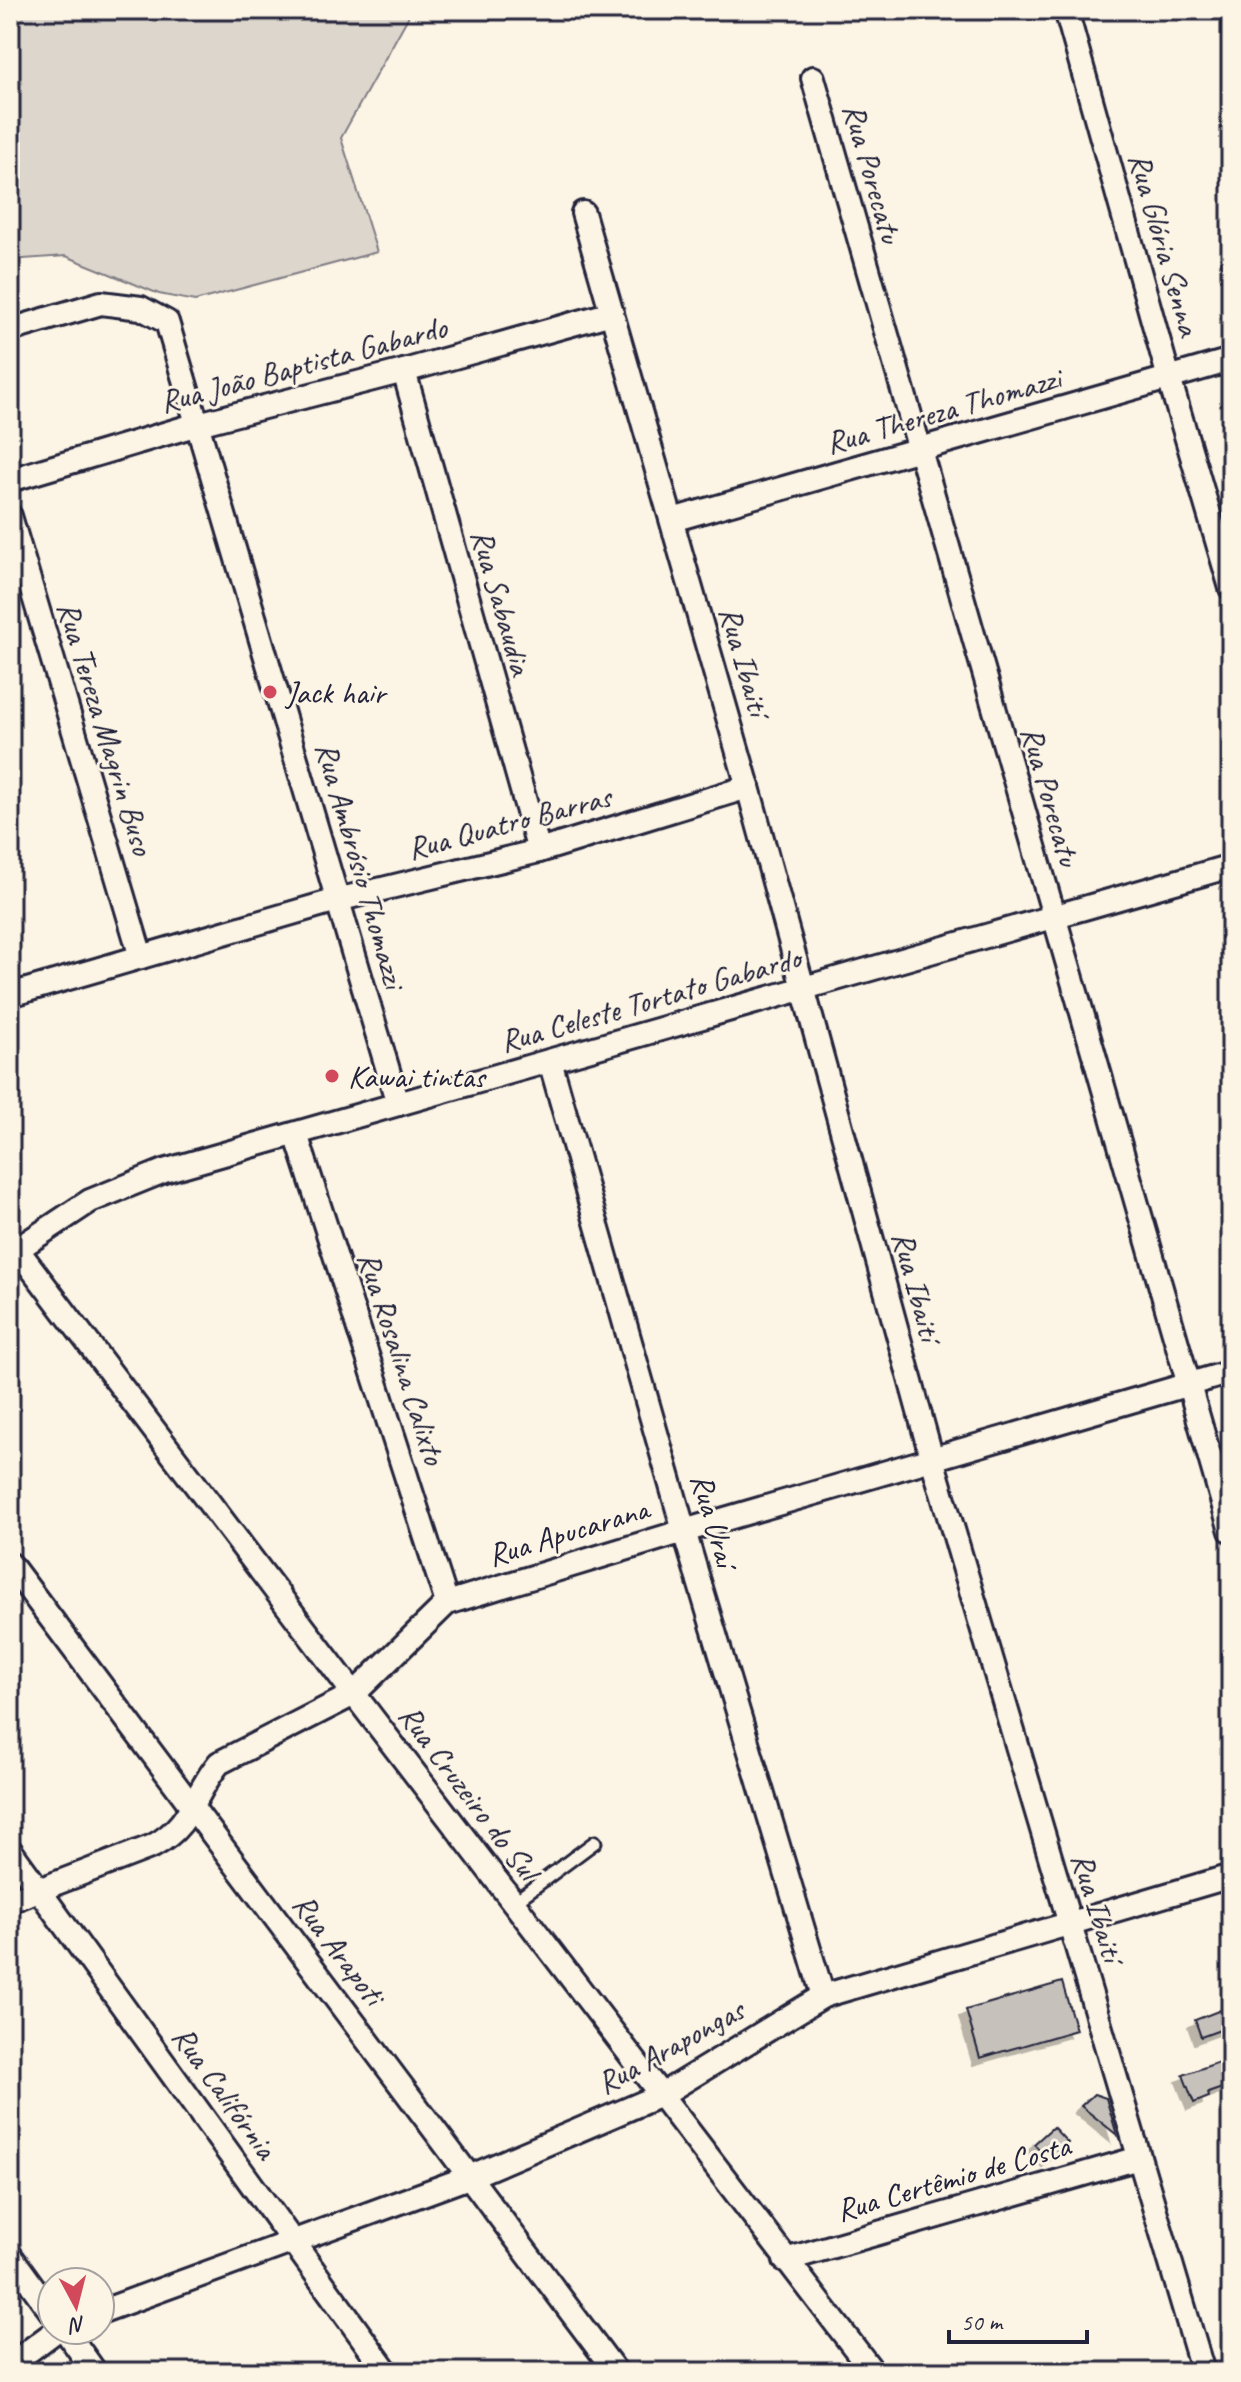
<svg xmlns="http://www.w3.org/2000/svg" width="1241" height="2382" font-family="Caveat,sans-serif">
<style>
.green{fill:#dcd6cc;stroke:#7f7c84;stroke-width:2}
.building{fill:#c6c1bb;stroke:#22223b;stroke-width:2;filter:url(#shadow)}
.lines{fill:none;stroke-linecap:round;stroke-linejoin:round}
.lane-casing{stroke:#22223b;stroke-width:17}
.street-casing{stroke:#22223b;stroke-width:28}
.lane{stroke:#fcf5e5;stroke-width:11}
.street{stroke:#fcf5e5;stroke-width:22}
.poi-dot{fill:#d1495b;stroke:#fcf5e5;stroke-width:3}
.labels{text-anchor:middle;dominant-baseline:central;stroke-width:6;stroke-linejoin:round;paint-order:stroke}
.street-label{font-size:32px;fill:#22223b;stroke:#fcf5e5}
.poi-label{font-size:32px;fill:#22223b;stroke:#fcf5e5;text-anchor:start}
</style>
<defs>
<filter id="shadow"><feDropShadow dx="-7" dy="7" stdDeviation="0" flood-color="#0004"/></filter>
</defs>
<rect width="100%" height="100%" fill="#fcf5e5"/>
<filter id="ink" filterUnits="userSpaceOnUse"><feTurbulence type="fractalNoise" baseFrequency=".0125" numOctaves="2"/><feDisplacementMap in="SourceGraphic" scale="16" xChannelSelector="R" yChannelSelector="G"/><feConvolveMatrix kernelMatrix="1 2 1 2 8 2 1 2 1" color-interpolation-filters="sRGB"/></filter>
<g filter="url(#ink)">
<!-- green -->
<polygon class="green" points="10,10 412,10 341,138 377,252 195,301 159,294 66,256 10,260"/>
<!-- building -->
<g class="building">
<polygon points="1062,1982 1076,2030 980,2058 966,2010"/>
<polygon points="1231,2006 1231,2026 1201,2037 1195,2020"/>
<polygon points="1219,2062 1228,2086 1208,2093 1209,2097 1194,2103 1183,2075"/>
<polygon points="1094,2094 1106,2098 1117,2135 1081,2106"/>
<polygon points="1053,2127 1068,2143 1049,2160 1034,2144"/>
</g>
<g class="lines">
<!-- lane casing -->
<g class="lane-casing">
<polyline id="lane" points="513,1903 595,1842"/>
</g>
<!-- street casing -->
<g class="street-casing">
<g id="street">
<polyline points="1066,10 1169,378 1231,588"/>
<polyline points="813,78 1231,1531"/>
<polyline points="583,213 748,787 932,1459 1203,2372"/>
<polyline points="10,330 101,303 141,308 167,322 398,1104"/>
<polyline points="404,371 539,851"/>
<polyline points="10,480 198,424 404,371 612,313"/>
<polyline points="10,516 141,957"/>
<polyline points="672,520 1231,360"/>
<polyline points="10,995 337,900 539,851 748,787"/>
<polyline points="550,1061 684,1531 823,1996"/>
<polyline points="296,1134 447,1603"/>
<polyline points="17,1249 354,1694 873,2372"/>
<polyline points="10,1254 90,1201 164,1171 1231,866"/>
<polyline points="10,1564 616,2372"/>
<polyline points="10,1850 387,2372"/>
<path d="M10 1901 153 1846C192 1825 193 1795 219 1763L354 1694 447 1603 684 1531 1231 1372"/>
<polyline points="10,2255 52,2313"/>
<polyline points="785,2260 1139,2158"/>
<polyline points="100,2312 469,2177 661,2095 823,1996 1231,1876"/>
<polyline points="65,2330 95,2372"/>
<polyline points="10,2365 57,2330"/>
</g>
</g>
<!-- lane -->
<use href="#lane" class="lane"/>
<!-- street -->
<use href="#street" class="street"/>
</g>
</g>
<!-- markers -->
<g class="poi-dot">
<circle cx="270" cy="692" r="8"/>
<circle cx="332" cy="1076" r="8"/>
</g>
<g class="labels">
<!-- street labels -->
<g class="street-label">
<text transform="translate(873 173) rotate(74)">Rua Porecatu</text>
<text transform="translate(1165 244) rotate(74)">Rua Glória Senna</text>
<text transform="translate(303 364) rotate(-15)">Rua João Baptista Gabardo</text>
<text transform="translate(943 410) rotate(-16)">Rua Thereza Thomazzi</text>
<text transform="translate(502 602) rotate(74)">Rua Sabaudia</text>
<text transform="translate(745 661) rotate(74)">Rua Ibaití</text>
<text transform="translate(106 728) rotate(73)">Rua Tereza Magrin Buso</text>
<text transform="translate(1051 796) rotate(74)">Rua Porecatu</text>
<text transform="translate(509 822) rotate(-15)">Rua Quatro Barras</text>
<text transform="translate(361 865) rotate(74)">Rua Ambrósio Thomazzi</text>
<text transform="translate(650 999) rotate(-16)">Rua Celeste Tortato Gabardo</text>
<text transform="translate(917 1286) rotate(75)">Rua Ibaití</text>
<text transform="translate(402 1358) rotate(72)">Rua Rosalina Calixto</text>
<text transform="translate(714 1520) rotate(74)">Rua Uraí</text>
<text transform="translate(568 1532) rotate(-17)">Rua Apucarana</text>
<text transform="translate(469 1792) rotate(53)">Rua Cruzeiro do Sul</text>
<text transform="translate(1098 1907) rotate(73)">Rua Ibaití</text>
<text transform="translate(339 1949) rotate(53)">Rua Arapoti</text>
<text transform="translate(670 2046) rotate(-29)">Rua Arapongas</text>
<text transform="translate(225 2092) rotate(54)">Rua Califórnia</text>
<text transform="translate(953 2178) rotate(-16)">Rua Certêmio de Costa</text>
</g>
<!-- poi labels -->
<g class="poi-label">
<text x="286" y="692">Jack hair</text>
<text x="348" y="1076">Kawai tintas</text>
</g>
</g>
<!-- margin -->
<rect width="1241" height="2382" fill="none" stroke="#fcf5e5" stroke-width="40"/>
<rect x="20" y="20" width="1201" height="2342" fill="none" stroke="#22223b" stroke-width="3" filter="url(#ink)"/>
<!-- north arrow -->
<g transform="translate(76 2306) rotate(173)"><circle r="38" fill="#fcf5e5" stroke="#a5a1a1" stroke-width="2"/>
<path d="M0-6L14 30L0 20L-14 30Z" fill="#d1495b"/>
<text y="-12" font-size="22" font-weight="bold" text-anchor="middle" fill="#22223b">N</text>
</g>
<!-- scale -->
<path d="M949 2330v12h138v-12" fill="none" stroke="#22223b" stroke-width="4"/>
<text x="961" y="2330" font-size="24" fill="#22223b" stroke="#fcf5e5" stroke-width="6" paint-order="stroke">50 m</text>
</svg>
